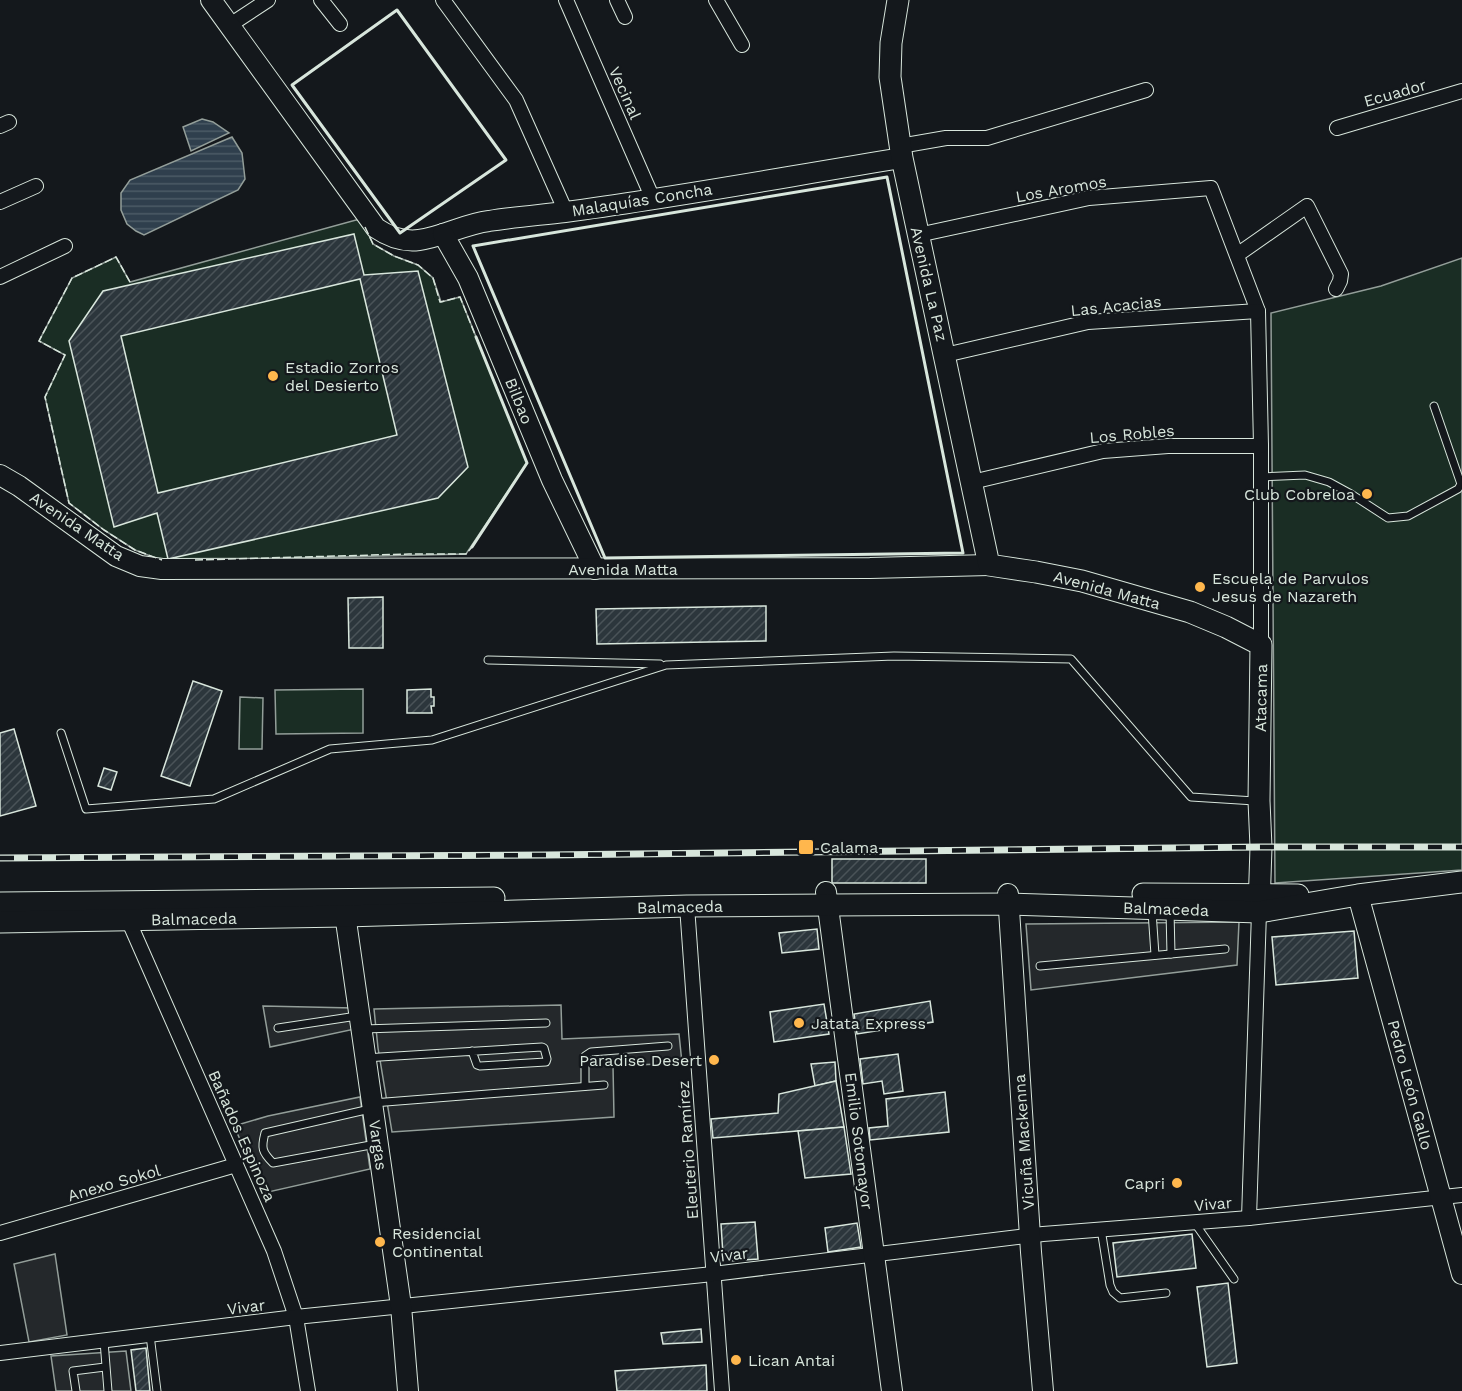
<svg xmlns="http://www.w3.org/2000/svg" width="1462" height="1391" font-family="'Work Sans',sans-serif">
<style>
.green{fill:#1a2d24;stroke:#939e99;stroke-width:1.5}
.parking{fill:#24282b;stroke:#939e99;stroke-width:1.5}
.water{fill:url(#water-rules);stroke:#939e99;stroke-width:1.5}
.building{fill:url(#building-hatch);stroke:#d8e6dc;stroke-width:1.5;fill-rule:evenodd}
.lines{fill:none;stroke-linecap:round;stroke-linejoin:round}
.lane-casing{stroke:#d8e6dc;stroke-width:9}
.street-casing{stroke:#d8e6dc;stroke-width:16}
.secondary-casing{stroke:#d8e6dc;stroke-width:22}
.primary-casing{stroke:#d8e6dc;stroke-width:23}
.lane{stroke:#14181c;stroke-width:7}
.street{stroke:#14181c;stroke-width:14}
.secondary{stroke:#14181c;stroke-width:20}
.primary{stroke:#14181c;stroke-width:21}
.rail-casing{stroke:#d8e6dc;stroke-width:7}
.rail{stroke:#14181c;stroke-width:4.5;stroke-dasharray:14;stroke-linecap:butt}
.fence{stroke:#d8e6dc;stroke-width:1.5;stroke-dasharray:8 3;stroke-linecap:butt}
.wall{stroke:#d8e6dc;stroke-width:3}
.poi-dot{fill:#ffb74d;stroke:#14181c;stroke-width:2}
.labels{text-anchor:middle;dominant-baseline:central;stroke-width:4.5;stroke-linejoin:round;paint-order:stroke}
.street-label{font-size:16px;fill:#d8e6dc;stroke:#14181c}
.poi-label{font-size:16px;fill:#d8e6dc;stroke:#14181c;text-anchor:start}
</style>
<defs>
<pattern id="water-rules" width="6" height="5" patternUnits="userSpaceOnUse" patternTransform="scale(1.5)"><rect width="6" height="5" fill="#2f3f4d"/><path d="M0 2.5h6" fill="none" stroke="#4c5b66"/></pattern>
<pattern id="building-hatch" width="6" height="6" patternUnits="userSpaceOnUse" patternTransform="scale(1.5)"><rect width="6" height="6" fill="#2c363c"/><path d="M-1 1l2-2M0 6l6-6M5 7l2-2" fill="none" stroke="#4a5358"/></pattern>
</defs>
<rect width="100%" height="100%" fill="#14181c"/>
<!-- green -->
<g class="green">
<polygon points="356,220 362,220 373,244 394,256 418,265 433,278 441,302 460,297 527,463 466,554 163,561 135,550 104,530 69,503 45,397 65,355 39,341 72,278 116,257 130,282"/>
<polygon points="1462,258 1462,870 1275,883 1271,313 1381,286"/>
<polygon points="363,689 363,733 276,734 275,690"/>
<polygon points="240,697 263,698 262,749 239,749"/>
</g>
<!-- parking -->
<g class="parking">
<polygon points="1239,922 1237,965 1031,990 1026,924"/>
<polygon points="561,1005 562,1039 679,1034 682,1063 613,1066 614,1117 392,1132 378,1048 374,1009"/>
<polygon points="263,1006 353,1008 355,1029 270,1047"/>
<polygon points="360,1097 370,1169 264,1193 234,1126 268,1116"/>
<polygon points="55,1254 67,1335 29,1342 14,1264"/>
<polygon points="126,1351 131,1391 56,1391 51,1356"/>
</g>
<!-- water -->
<g class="water">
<polygon points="202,119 213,122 229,133 191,151 183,127"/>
<polygon points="232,137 242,153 245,179 238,190 144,235 136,231 127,224 121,210 121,193 130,180"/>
</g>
<!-- building -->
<g class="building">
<path d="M354 234 364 275 418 271 468 467 438 498 168 559 157 513 114 527 69 341 103 291ZM360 279 397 435 158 493 121 336Z"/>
<polygon points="383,597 383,648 349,648 348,598"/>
<polygon points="766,606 766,641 597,644 596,609"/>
<polygon points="193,681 222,691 190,786 161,776"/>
<polygon points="431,689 431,697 434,697 434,706 431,706 432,713 407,713 407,690"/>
<polygon points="14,729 36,806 0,816 0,733"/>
<polygon points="104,768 117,772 111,790 98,786"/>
<rect x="832" y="859" width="94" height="24"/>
<polygon points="817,929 819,949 782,953 779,933"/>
<polygon points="1354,931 1358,978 1276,985 1272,937"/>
<polygon points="930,1001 933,1022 857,1034 854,1014"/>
<polygon points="824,1004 829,1034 774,1042 770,1012"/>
<polygon points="898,1054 903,1091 884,1094 882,1081 863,1084 860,1059"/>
<polygon points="835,1062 836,1081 815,1086 811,1064"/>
<polygon points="836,1081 844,1127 713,1138 711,1119 778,1113 779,1094"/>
<polygon points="945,1092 949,1132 870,1140 869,1128 888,1126 886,1099"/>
<polygon points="844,1127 851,1174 805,1178 798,1131"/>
<polygon points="755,1222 758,1259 729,1261 723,1255 721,1224"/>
<polygon points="857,1223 861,1247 828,1252 825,1228"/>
<polygon points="1192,1234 1196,1268 1117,1277 1113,1243"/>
<polygon points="1228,1283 1237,1363 1207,1367 1197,1287"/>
<polygon points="701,1329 702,1342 663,1344 661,1333"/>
<polygon points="146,1348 150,1391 136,1391 131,1350"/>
<polygon points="706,1365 707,1391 617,1391 615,1371"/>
</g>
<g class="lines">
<!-- lane casing -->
<g class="lane-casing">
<g id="lane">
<polyline points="1261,477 1305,475 1329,482 1351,494 1388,518 1408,516 1458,489 1461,484 1434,406"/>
<polyline points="488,660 660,664"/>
<polyline points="61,733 86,809 214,799 330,749 432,740 666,665 894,656 1071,659 1191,797 1255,801"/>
<polyline points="1152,911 1155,955"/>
<polyline points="1170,911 1171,954"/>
<polyline points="1040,966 1225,949"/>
<polyline points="278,1028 357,1016"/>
<polyline points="364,1029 546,1023"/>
<polyline points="368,1058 380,1057 542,1047 544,1048 547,1059 546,1062 480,1066 477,1065 472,1051"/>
<polyline points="585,1086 585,1056 591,1052 668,1046"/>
<polyline points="373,1103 604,1085"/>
<path d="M370 1109 265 1133C261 1148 262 1152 273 1163L376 1144"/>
<polyline points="1194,1222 1234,1279"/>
<polyline points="1101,1229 1110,1285 1113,1292 1120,1298 1166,1293"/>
<polyline points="150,1335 157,1391"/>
<polyline points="104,1341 108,1391"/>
<polyline points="76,1391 73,1371 105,1367"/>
</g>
</g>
<!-- street casing -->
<g class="street-casing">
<g id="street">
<polyline points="321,0 340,24"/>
<polyline points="443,0 516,100 566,212"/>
<polyline points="566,0 653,199"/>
<polyline points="617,0 625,17"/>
<polyline points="716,0 742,45"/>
<polyline points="230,25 268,0"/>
<polyline points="0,126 9,122"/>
<polyline points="1337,128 1462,91"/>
<polyline points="900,146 946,138 987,138 1146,90"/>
<polyline points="0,202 36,186"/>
<polyline points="918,235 1089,198 1211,188 1258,311 1261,446 1261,645"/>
<polyline points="1237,255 1307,206 1341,274 1340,281 1336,289"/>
<polyline points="0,277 65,246"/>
<polyline points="945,355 1088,322 1258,311"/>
<polyline points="972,482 1103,451 1168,446 1261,446"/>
<polyline points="687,906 722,1391"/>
<polyline points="126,915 274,1251 296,1317 308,1391"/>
<polyline points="1249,1218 1259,912"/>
<polyline points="0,1233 236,1165"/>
<polyline points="0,1353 296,1317 713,1274 1043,1234 1249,1218 1462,1195"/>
</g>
</g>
<!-- secondary casing -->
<g class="secondary-casing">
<g id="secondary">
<path d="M211 0 376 228C389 237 403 242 419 240 443 237 464 224 489 221 514 217 540 215 565 212 678 197 790 176 902 158"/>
<polyline points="443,234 468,278 552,480 595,569"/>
<polyline points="0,475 19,486 116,556 140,566 162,569 870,568 989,565"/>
<polyline points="826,892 892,1391"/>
<polyline points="1008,894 1031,1252 1043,1391"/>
<polyline points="1358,895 1462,1274"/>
<polyline points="343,900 401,1306 408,1391"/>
</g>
</g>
<!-- primary casing -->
<g class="primary-casing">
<g id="primary">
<polyline points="898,0 891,43 890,77 902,158 989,565 1036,572 1082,581 1190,612 1226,627 1261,645 1259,801 1261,847 1259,908"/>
<polyline points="1143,894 1298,895"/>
<polyline points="0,903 494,898"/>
<polyline points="0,922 345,916 687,906 828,905 1008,904 1259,912 1358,895 1462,882"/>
</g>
</g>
<!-- lane -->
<use href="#lane" class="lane"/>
<!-- street -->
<use href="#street" class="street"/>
<!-- secondary -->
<use href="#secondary" class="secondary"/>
<!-- primary -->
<use href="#primary" class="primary"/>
<!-- rail casing -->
<g class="rail-casing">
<polyline id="rail" points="0,858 547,855 1261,847 1462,847"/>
</g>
<!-- rail -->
<use href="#rail" class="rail"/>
<!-- fence -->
<g class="fence">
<polyline points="365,227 373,244 394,256 418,265 433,278 440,302 460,297 476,337"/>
<polyline points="130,282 116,257 72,278 39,341 65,355 45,397 69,503 104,530 135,550 162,560"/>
<polyline points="195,560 409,554 466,554 472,547"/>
</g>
<!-- wall -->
<g class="wall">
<polygon points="397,10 506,160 400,233 292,85"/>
<polygon points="887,177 963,553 605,558 473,246"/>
<polyline points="472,547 527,463 476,337"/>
</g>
</g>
<!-- markers -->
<g class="poi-dot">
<circle cx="273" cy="376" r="6"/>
<circle cx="1367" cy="494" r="6"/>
<circle cx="1200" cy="587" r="6"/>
<rect x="798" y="839" width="16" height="16" rx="3"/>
<circle cx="799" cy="1023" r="6"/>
<circle cx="714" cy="1060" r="6"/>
<circle cx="1177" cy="1183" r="6"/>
<circle cx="380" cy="1242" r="6"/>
<circle cx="736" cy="1360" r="6"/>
</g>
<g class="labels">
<!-- street labels -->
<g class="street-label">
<text transform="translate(625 93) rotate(66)">Vecinal</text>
<text transform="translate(1395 93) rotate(-16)">Ecuador</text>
<text transform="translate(1061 189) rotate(-10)">Los Aromos</text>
<text transform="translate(642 200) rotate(-9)">Malaquías Concha</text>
<text transform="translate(929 284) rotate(77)">Avenida La Paz</text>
<text transform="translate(1116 306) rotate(-6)">Las Acacias</text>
<text transform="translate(519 401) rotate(68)">Bilbao</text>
<text transform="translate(1132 434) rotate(-5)">Los Robles</text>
<text transform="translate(77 526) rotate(34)">Avenida Matta</text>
<text x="623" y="569">Avenida Matta</text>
<text transform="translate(1107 590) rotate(15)">Avenida Matta</text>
<text transform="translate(1261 698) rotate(-89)">Atacama</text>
<text transform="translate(680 907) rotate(-1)">Balmaceda</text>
<text transform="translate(1166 909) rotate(2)">Balmaceda</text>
<text transform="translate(194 919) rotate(-1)">Balmaceda</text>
<text transform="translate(1410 1085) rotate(75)">Pedro León Gallo</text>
<text transform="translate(242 1136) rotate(66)">Bañados Espinoza</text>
<text transform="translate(859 1141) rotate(83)">Emilio Sotomayor</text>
<text transform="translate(1024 1142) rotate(-94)">Vicuña Mackenna</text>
<text transform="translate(378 1145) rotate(82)">Vargas</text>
<text transform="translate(688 1150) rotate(-94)">Eleuterio Ramírez</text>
<text transform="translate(114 1183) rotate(-16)">Anexo Sokol</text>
<text transform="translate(1213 1204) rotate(-5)">Vivar</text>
<text transform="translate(729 1255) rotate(-7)">Vivar</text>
<text transform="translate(246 1307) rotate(-7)">Vivar</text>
</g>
<!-- poi labels -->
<g class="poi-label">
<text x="285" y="367">Estadio Zorros<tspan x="285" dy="18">del Desierto</tspan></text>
<text x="1355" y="494" text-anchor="end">Club Cobreloa</text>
<text x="1212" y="578">Escuela de Parvulos<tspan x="1212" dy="18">Jesus de Nazareth</tspan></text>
<text x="820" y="847">Calama</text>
<text x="811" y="1023">Jatata Express</text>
<text x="702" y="1060" text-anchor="end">Paradise Desert</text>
<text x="1165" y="1183" text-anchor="end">Capri</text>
<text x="392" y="1233">Residencial<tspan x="392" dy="18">Continental</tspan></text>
<text x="748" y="1360">Lican Antai</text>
</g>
</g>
</svg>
